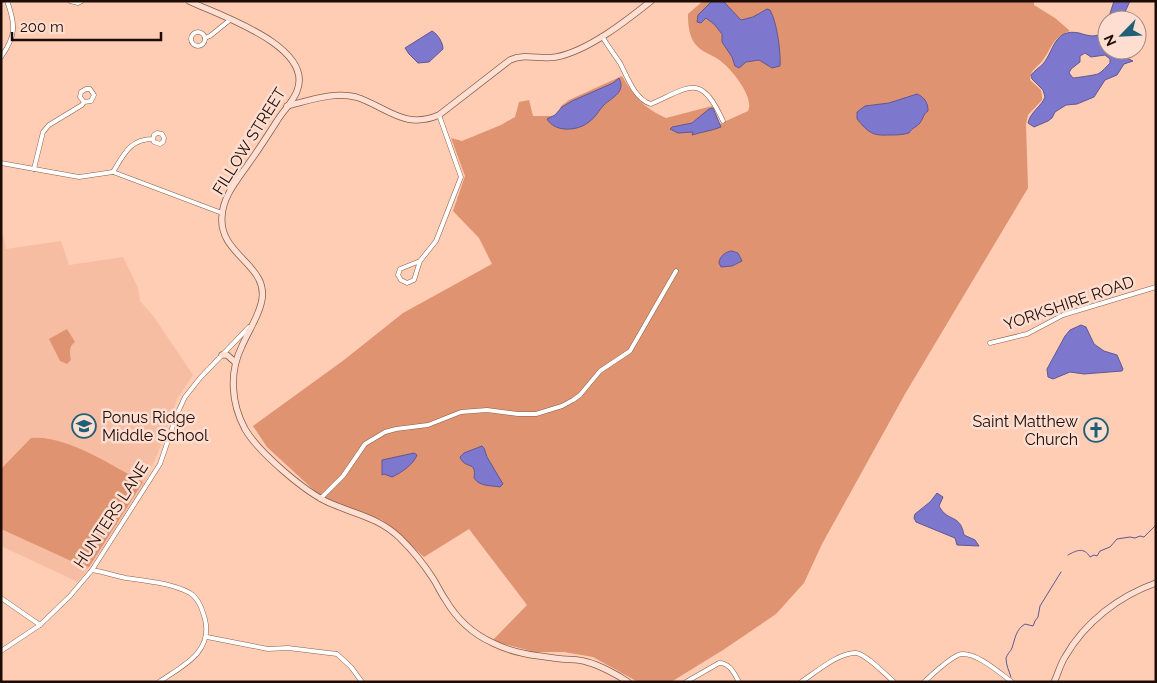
<svg xmlns="http://www.w3.org/2000/svg" width="1157" height="683" font-family="Raleway,sans-serif">
<style>
.built{fill:#f7bda3}
.green{fill:#df9370}
.water{fill:#7e77ce;stroke:#615792;fill-rule:evenodd}
.lines{fill:none;stroke-linecap:round;stroke-linejoin:round}
.stream{stroke:#615792;stroke-width:1}
.street-casing{stroke:#8a5e49;stroke-width:5}
.secondary-casing{stroke:#8a5e49;stroke-width:7}
.street{stroke:#fff;stroke-width:4}
.secondary{stroke:#fde0d3;stroke-width:5.5}
.labels{text-anchor:middle;dominant-baseline:central;stroke-width:5;stroke-linejoin:round;paint-order:stroke}
.street-label{font-size:16px;fill:#1d0c05;stroke:#feded0}
.poi-label{font-size:16px;fill:#1d0c05;stroke:#feded0;text-anchor:start}
</style>
<rect width="100%" height="100%" fill="#ffccb4"/>
<!-- built -->
<polygon class="built" points="1,226 6,249 61,241 69,265 123,257 138,288 140,301 154,317 193,375 177,399 158,453 144,484 98,555 78,582 1,546"/>
<!-- green -->
<g class="green">
<path d="M703 1H1034V5L1055 18 1070 31C1052 38 1053 46 1043 60 1037 68 1030 69 1030 80L1041 90 1042 96V100L1028 115 1026 124 1028 188 905 394 822 544 804 583 776 614 723 650 671 682H638L593 657 564 652H535L492 641 527 605 469 529 424 557 382 520 330 500 317 493 267 447 253 426 344 360 403 313 492 264 479 238 453 211 465 176 451 138 462 141 501 125 515 117 519 102 529 100 533 116H557L561 106 569 100 622 76C635 98 643 107 666 118L712 106 717 123 723 124 726 121 748 111C755 97 730 67 718 59 712 55 703 52 698 47 689 39 688 25 688 14Z"/>
<path d="M67 329 75 342C68 347 70 354 71 360L67 364 60 361 49 339Z"/>
<path d="M31 438C67 435 110 465 143 482L89 567 80 565 1 529V469Z"/>
</g>
<!-- water -->
<g class="water">
<path d="M712 1 724 2 741 20 753 17 767 9 770 10C777 22 781 52 780 66L772 68 759 60 746 62 739 68 735 66 732 57 722 42V34L714 24 706 18 701 23 697 22 698 15Z"/>
<polygon points="1114,1 1130,1 1125,12 1125,20 1108,20"/>
<path d="M1107 22V50H1123L1127 58 1133 61 1124 64 1117 75 1105 80 1094 97 1077 104 1066 105 1055 112 1052 118 1048 121 1034 127 1028 123C1031 111 1041 107 1045 97L1043 90 1032 79 1031 75C1035 70 1039 68 1043 64 1054 51 1054 28 1079 33 1089 36 1095 38 1105 32ZM1085 53 1091 57 1105 55 1110 59V63C1107 66 1102 72 1098 74 1095 75 1075 78 1073 78L1069 73 1071 69 1080 62V56Z"/>
<path d="M432 31C438 34 443 43 443 49L429 62 418 63 409 54 405 48Z"/>
<path d="M619 78C626 92 613 97 604 105 599 110 595 118 589 122 578 131 555 133 547 119L555 115 562 107 572 101 613 83Z"/>
<path d="M917 94C924 97 928 102 928 111 923 114 923 120 919 124 915 128 912 128 909 133 902 135 896 135 888 135 872 136 868 132 857 119V112L865 106 889 103Z"/>
<path d="M713 108 721 127C711 131 701 132 692 135L693 132 678 133 670 129 672 127 692 123 709 109Z"/>
<path d="M732 251 738 253 742 261 732 266 721 267 719 263C719 257 726 251 732 251Z"/>
<polygon points="1081,325 1086,327 1094,344 1104,351 1117,355 1123,369 1122,371 1084,374 1070,372 1053,379 1048,377 1047,369 1065,336 1070,330"/>
<path d="M482 446 484 448 487 457 503 484 500 487C490 485 480 487 474 478 477 460 465 470 460 457L464 453Z"/>
<path d="M414 453 417 455C414 464 401 473 392 477L384 474 382 475V460Z"/>
<path d="M937 493 943 497 939 506C948 523 960 513 964 535L975 540 979 546 957 545 955 538 950 536 916 522 914 518 915 514 930 502Z"/>
</g>
<g class="lines">
<!-- stream -->
<g class="stream">
<path d="M1068 555C1077 550 1084 547 1090 557L1094 555 1097 556 1100 551 1110 547 1117 539 1130 537 1135 538 1140 536 1144 537 1156 525"/>
<path d="M1011 677C1009 671 1006 665 1006 658 1007 654 1011 651 1012 648 1015 639 1016 629 1025 624L1033 626 1035 621 1038 617 1040 606 1061 572"/>
</g>
<!-- street casing -->
<g class="street-casing">
<g id="street">
<polyline points="70,1 78,3 82,1"/>
<circle cx="198" cy="39" r="7"/>
<path d="M602 36C607 45 614 54 620 63 627 76 635 100 651 104 691 86 701 73 723 121"/>
<polyline points="205,38 210,36 231,19"/>
<path d="M1 57C16 36 16 25 7 1"/>
<polyline points="1,163 79,177 113,172"/>
<polyline points="34,169 43,132 49,125 82,105 84,102 91,101 94,95 90,89 86,89 81,92 80,97 84,102"/>
<polyline points="113,172 222,213"/>
<path d="M113 172C124 154 130 139 153 139L154 142 160 144 163 142 164 138 162 134 157 133 154 135 153 139"/>
<polyline points="420,261 414,280 407,283 401,280 398,275 400,269 420,261 436,241 461,177 439,115"/>
<polyline points="990,343 1027,334 1063,315 1156,287"/>
<polyline points="320,499 343,476 365,444 385,432 396,429 428,425 461,412 487,410 518,414 536,414 562,406 573,400 580,395 600,371 630,351 676,271"/>
<path d="M92 570C104 572 115 576 126 578 147 581 171 583 190 593 199 599 202 609 205 619 213 653 182 666 159 682"/>
<polyline points="1,598 40,625"/>
<polyline points="207,637 268,649 288,648 337,654 351,667 362,682"/>
<polyline points="1,651 40,625 70,596 92,570 160,464 177,414 185,397 200,378 249,327"/>
<path d="M686 682 719 663C730 663 734 673 739 682"/>
<path d="M801 682C815 673 839 652 856 653 866 654 886 675 894 682"/>
<path d="M924 682C934 673 946 661 958 655 973 649 1000 673 1012 682"/>
</g>
</g>
<!-- secondary casing -->
<g class="secondary-casing">
<g id="secondary">
<path d="M189 1C218 15 315 46 297 91 293 102 283 111 277 121 268 135 259 149 249 163 238 179 223 196 222 216 218 256 272 265 261 304 257 319 248 332 242 346 229 372 231 403 245 429 259 453 307 494 332 504 358 515 379 518 400 538 412 550 423 563 432 577 437 584 440 592 445 599 456 618 473 634 493 643 515 654 537 656 562 659 570 660 579 659 587 662 599 665 618 675 628 682"/>
<path d="M287 106C308 101 334 91 356 97 387 107 404 130 439 115L510 60C526 53 540 60 556 57 588 51 626 21 651 1"/>
<polyline points="222,355 227,355 235,362"/>
<path d="M1054 682C1058 674 1060 665 1065 657 1085 622 1119 596 1156 583"/>
</g>
</g>
<!-- street -->
<use href="#street" class="street"/>
<!-- secondary -->
<use href="#secondary" class="secondary"/>
</g>
<!-- icons -->
<defs>
<g id="school-ring" transform="scale(1.25)"><circle r="9.5" fill="#feded0" stroke="#205f75" stroke-width="1.5"/><path d="M0-5L7-2L0 1L-7-2ZM-4 1L0 2.5L4 1V4Q0 6-4 4Z" fill="#205f75"/></g>
<g id="church-ring" transform="scale(1.25)"><circle r="9.5" fill="#feded0" stroke="#205f75" stroke-width="1.5"/><path d="M-1.2-6h2.4v3.5h3.3v2.4h-3.3V6h-2.4V-.1h-3.3v-2.4h3.3Z" fill="#205f75"/></g>
</defs>
<g fill-rule="evenodd">
<use href="#school-ring" x="84" y="426"/>
<use href="#church-ring" x="1096" y="430"/>
</g>
<g class="labels">
<!-- street labels -->
<g class="street-label">
<text transform="translate(249 141) rotate(-58)">FILLOW STREET</text>
<text transform="translate(1069 303) rotate(-19)">YORKSHIRE ROAD</text>
<text transform="translate(111 515) rotate(-57)">HUNTERS LANE</text>
</g>
<!-- poi labels -->
<g class="poi-label">
<text x="102" y="417">Ponus Ridge<tspan x="102" dy="18">Middle School</tspan></text>
<text x="1078" y="421" text-anchor="end">Saint Matthew<tspan x="1078" dy="18">Church</tspan></text>
</g>
</g>
<!-- border -->
<rect width="1157" height="683" fill="none" stroke="#1d0c05" stroke-width="5"/>
<!-- north arrow -->
<g transform="translate(1122 35) rotate(246)"><circle r="24" fill="#feded0" stroke="#a48a7f"/>
<path d="M0-4L9 19L0 12L-9 19Z" fill="#205f75"/>
<text y="-8" font-size="14" font-weight="bold" text-anchor="middle" fill="#1d0c05">N</text>
</g>
<!-- scale -->
<path d="M12 32v8h149v-8" fill="none" stroke="#1d0c05" stroke-width="2.5"/>
<text x="20" y="32" font-size="15" fill="#1d0c05" stroke="#feded0" stroke-width="4" paint-order="stroke">200 m</text>
</svg>
